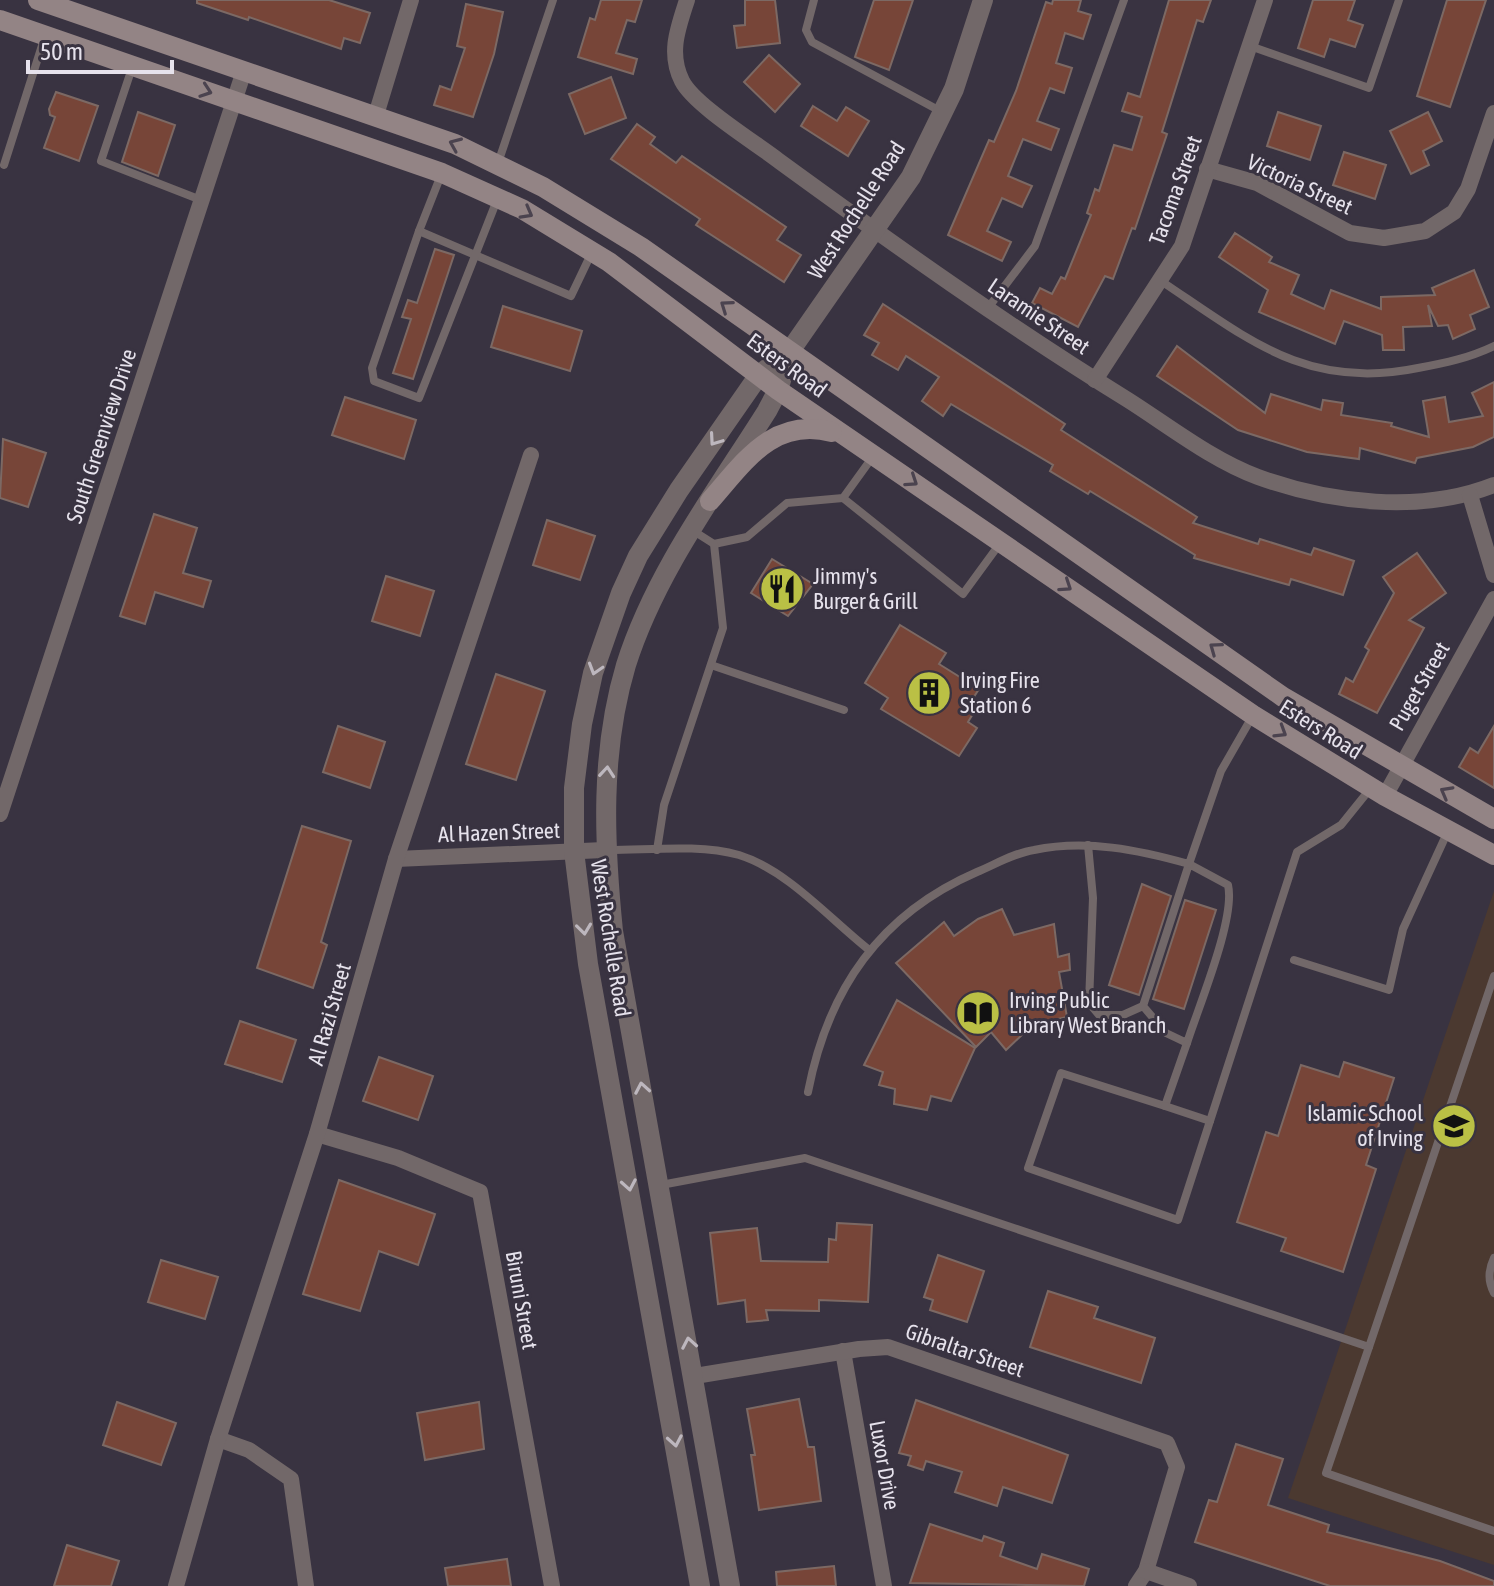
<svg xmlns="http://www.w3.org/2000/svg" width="1494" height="1586" font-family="'Asap Condensed',sans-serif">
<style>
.education{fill:#4b3930}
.building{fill:#774538;stroke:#7c6964;stroke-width:2}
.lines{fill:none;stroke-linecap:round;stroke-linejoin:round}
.service{stroke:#726869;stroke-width:8}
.minor{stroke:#726869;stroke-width:16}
.tertiary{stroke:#726869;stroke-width:20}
.secondary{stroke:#938485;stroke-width:20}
.oneway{stroke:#4b434f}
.oneway2{stroke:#bdb7be}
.labels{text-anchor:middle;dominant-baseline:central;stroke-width:6;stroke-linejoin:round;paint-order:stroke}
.street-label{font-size:22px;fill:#e6e2ec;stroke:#393341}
.poi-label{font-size:22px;fill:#e6e2ec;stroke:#393341;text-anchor:start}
</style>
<rect width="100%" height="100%" fill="#393341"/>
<!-- education -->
<polygon class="education" points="1494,891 1494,1565 1288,1498"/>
<!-- building -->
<g class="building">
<polygon points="197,0 329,0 370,13 360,43 344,38 341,49 249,17 248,20 197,3"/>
<polygon points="601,0 642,0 635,22 627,20 616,53 637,59 633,74 578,57 590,18 595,20"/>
<polygon points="745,0 775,0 780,43 737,48 734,26 745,25"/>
<polygon points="874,0 913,0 889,70 855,57"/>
<polygon points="1053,0 1081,0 1078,11 1091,15 1083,39 1065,33 1056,63 1072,68 1064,93 1050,88 1037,121 1059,129 1051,150 1023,139 1008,176 1032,186 1022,207 1002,198 987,231 1011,242 1002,261 948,235 989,140 994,142 1016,91 1046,2 1052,4"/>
<polygon points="1169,0 1211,0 1203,22 1197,20 1162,132 1167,134 1135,229 1132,228 1113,279 1105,276 1078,327 1032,303 1040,288 1052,294 1061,277 1065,279 1091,215 1087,213 1095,189 1099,191 1114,145 1132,150 1142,117 1122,111 1128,93 1140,97"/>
<polygon points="1313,0 1355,0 1348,20 1363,25 1355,47 1330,39 1324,57 1298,48"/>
<polygon points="1447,0 1486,0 1450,107 1417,96"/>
<polygon points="466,4 503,12 494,54 473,117 434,105 440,86 451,90 465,48 457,46"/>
<polygon points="769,55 800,84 775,112 744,82"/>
<polygon points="611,77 626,118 585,134 569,94"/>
<polygon points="56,92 98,106 79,161 44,148 55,117 50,115 49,109"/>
<polygon points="813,106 837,121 846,107 869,121 848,156 801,126"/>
<polygon points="138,112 175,125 158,176 122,162"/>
<polygon points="1278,112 1321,126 1310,160 1267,146"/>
<polygon points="1428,112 1442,141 1423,151 1429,165 1411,174 1390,131"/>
<polygon points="637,124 655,137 650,144 676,163 682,156 786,227 777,240 801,255 784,282 696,225 700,219 611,159"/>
<polygon points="1344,152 1386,165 1375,199 1333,185"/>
<polygon points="1235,233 1272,257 1269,262 1299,275 1291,294 1324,309 1331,290 1381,309 1381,297 1435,295 1432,288 1474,270 1489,307 1470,315 1475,329 1453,339 1448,325 1438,326 1428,305 1432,326 1403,327 1404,350 1383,350 1382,335 1344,321 1335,344 1259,312 1268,290 1219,257"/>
<polygon points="435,249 454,255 413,379 393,373 411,319 402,317 408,300 417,303"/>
<polygon points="883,304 1065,424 1061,430 1197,517 1193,523 1258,544 1260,539 1311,555 1314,548 1354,561 1343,595 1291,579 1289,585 1194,558 1195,555 1090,491 1088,494 1050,471 1053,465 951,404 943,416 922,401 939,377 906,356 898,370 872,355 879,343 864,335"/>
<polygon points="503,306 582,331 570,371 491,347"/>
<polygon points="1177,346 1265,413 1271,394 1321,410 1323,400 1343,403 1341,415 1392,423 1391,426 1429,437 1423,401 1445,397 1449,422 1483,416 1472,393 1494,382 1494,437 1473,447 1417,458 1415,463 1360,448 1359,459 1307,452 1238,430 1157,376"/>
<polygon points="345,397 416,420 404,459 332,435"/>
<polygon points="3,439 46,453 28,507 0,498"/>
<polygon points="154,514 197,528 183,573 211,581 203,607 155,592 145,624 120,616"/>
<polygon points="547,520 595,536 580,580 533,565"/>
<polygon points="1417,553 1446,593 1409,620 1424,628 1377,713 1339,694 1346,678 1353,682 1369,650 1365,647 1394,593 1383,577"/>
<polygon points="772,559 813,584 788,616 751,593"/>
<polygon points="386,576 434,591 420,636 372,621"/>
<polygon points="900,625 946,653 939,664 979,689 970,703 977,707 968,722 977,728 959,756 881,709 888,698 865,683"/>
<polygon points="496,674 545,691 516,780 466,764"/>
<polygon points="338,726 385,742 370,788 323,772"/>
<polygon points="1494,726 1494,788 1459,767 1470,748 1478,753"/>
<polygon points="302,826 351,841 321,942 327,945 313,988 257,968"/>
<polygon points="1142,884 1171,896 1139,995 1109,985"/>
<polygon points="1185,900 1216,910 1184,1009 1153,999"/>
<polygon points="1002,909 1014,935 1054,924 1058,957 1069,954 1070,970 1059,972 1067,1017 1044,1022 1024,1033 1006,1050 991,1032 976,1047 896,963 944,922 954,936 978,919"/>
<polygon points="897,1000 975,1048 951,1101 931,1096 927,1110 894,1104 895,1089 879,1085 883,1072 864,1065"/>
<polygon points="240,1021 296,1040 282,1082 225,1064"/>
<polygon points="379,1057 433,1076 418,1120 363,1101"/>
<polygon points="1344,1062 1394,1078 1366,1165 1376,1169 1343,1272 1281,1251 1286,1238 1237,1222 1266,1132 1278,1136 1301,1065 1339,1077"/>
<polygon points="339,1180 435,1214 418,1265 379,1251 360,1311 303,1294"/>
<polygon points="837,1223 872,1225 868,1302 819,1300 819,1311 766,1310 768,1320 747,1322 745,1300 718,1304 710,1233 757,1228 761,1261 828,1262 829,1239 836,1240"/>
<polygon points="938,1255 984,1271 967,1322 930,1310 933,1300 924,1297"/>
<polygon points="161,1260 218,1277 205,1319 148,1302"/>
<polygon points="1048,1291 1098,1307 1094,1318 1155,1338 1141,1383 1030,1347"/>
<polygon points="799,1399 808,1447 814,1447 821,1501 759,1510 751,1455 755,1455 747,1409"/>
<polygon points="916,1400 1068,1455 1052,1503 1003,1487 997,1506 955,1492 962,1472 926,1461 923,1470 908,1465 911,1456 899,1453"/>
<polygon points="117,1402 176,1423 161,1465 103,1445"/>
<polygon points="479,1402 484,1449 425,1460 417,1413"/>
<polygon points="1236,1444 1283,1459 1268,1505 1329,1525 1327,1532 1440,1561 1494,1581 1494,1586 1330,1586 1195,1542 1209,1500 1217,1502"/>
<polygon points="930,1524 982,1541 984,1536 1004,1543 1000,1556 1037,1569 1042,1554 1089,1569 1084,1586 910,1583"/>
<polygon points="67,1545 119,1561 111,1586 54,1586"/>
<polygon points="507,1559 511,1586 448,1586 445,1568"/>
<polygon points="834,1566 836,1586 777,1586 776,1572"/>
</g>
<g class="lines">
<!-- service -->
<g class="service">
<polyline points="814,0 806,30 812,42 942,112"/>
<polyline points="1250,46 1369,88 1399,0"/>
<polyline points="132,68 101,161 201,200"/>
<polyline points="498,163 553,0"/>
<polyline points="4,165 45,36"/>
<polyline points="441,175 419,231 571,296 592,252"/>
<polyline points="419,231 372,368 374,381 419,398 497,200"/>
<path d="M1161 281C1248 339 1307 391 1418 368 1445 363 1469 358 1494 346"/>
<polyline points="988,308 1035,246 1124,0"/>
<polyline points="843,498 963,594 1001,542"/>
<polyline points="714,544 747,537 787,503 843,498 874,455"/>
<polyline points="711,665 844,710"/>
<path d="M1088 845 1093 898 1089 1003 1099 1015H1123L1143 1006 1189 864 1228 885C1236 918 1198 1008 1187 1043L1166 1033 1143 1006"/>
<path d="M609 850C650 850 699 844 739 855 787 870 829 918 868 949"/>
<polyline points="657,850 664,805 723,628 714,544 692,530"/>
<polyline points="1294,960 1389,990 1403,929 1448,831"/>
<polyline points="1187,1043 1165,1106 1061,1073 1028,1168 1178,1220 1297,852 1341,825 1370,789"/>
<path d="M808 1092C828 989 880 914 977 872 996 864 1014 853 1034 850 1086 839 1139 850 1189 864L1221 771 1252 717"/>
<polyline points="1165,1106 1210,1121"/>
<polyline points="661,1185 805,1158 1369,1347 1494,976"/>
<path d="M1494 1258C1488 1271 1488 1281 1494 1293"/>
<polyline points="1369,1347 1326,1473 1494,1531"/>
</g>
<!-- minor -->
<g class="minor">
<path d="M687 0C678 28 668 53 682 81 694 105 756 143 779 161 893 244 1008 326 1128 400 1169 426 1212 460 1258 477 1330 503 1421 514 1494 485"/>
<polyline points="376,115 411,0"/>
<polyline points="1207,169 1257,183 1350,233 1384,238 1425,231 1454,212 1468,189 1494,113"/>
<polyline points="1095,380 1182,246 1265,0"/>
<polyline points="1470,495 1494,575"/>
<polyline points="1385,796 1494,599"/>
<polyline points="0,814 244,71"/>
<polyline points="396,859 604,850"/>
<polyline points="317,1134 398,1158 480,1192 552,1586"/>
<polyline points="843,1351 884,1586"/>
<polyline points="695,1376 859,1349 888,1347 1167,1443 1177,1467 1146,1571 1136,1586"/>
<polyline points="218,1439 249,1450 291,1479 306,1586"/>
<polyline points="1146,1571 1189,1586"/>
<polyline points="176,1586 218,1439 317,1134 396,859 531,455"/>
</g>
<!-- tertiary -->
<g class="tertiary">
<polyline points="700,1586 588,964 574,851 574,788 582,724 593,673 621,593 638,556 679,490 759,375 790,351 911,177 954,89 983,0"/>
<path d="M730 1586 613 931C604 842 600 752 626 665 655 573 716 492 767 411L778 390 790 351"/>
</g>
<!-- secondary -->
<g class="secondary">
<polyline points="38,0 455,144 543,187 641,247 1283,697 1494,819"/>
<polyline points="0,20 442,173 522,209 609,262 778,390 1253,715 1385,796 1494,855"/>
<path d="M710 501C745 461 773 417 832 432"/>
</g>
</g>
<!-- one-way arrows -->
<defs><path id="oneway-chevron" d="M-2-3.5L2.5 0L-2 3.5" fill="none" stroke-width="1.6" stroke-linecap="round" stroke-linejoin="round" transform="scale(2)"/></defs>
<g class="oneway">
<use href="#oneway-chevron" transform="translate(206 91) rotate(19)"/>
<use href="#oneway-chevron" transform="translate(455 144) rotate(-157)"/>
<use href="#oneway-chevron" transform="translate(527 213) rotate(29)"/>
<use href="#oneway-chevron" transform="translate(726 306) rotate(-145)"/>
<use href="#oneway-chevron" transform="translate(912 481) rotate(34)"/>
<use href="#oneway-chevron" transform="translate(1066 586) rotate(34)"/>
<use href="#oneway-chevron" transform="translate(1215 648) rotate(-144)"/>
<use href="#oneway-chevron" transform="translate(1281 732) rotate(32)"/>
<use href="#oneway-chevron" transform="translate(1446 792) rotate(-151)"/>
</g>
<g class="oneway2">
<use href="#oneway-chevron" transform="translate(715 440) rotate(125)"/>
<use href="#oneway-chevron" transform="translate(595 669) rotate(107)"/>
<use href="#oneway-chevron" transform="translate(607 772) rotate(-85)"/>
<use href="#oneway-chevron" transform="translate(584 929) rotate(83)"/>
<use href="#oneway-chevron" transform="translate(642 1088) rotate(-100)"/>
<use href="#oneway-chevron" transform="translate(629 1185) rotate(80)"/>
<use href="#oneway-chevron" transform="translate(689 1343) rotate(-100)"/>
<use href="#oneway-chevron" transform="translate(675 1441) rotate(80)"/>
</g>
<!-- icons -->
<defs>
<g id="restaurant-disc" transform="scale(2.3)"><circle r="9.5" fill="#bac045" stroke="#393341"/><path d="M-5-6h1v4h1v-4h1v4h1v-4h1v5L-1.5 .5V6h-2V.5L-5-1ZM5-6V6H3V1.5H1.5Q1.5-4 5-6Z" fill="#111"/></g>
<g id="building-disc" transform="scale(2.3)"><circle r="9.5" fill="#bac045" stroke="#393341"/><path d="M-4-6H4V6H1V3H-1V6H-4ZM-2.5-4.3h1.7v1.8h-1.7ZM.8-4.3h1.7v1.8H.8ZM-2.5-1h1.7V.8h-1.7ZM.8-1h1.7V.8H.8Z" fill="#111"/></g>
<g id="library-disc" transform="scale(2.3)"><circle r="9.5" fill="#bac045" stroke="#393341"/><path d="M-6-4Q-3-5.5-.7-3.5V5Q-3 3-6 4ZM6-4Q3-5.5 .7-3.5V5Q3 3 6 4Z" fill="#111"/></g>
<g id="school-disc" transform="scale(2.3)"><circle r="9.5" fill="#bac045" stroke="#393341"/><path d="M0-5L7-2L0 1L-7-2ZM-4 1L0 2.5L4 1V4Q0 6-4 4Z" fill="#111"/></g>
</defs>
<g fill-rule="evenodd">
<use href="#restaurant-disc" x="782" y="589"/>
<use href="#building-disc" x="929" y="693"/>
<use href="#library-disc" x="978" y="1013"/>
<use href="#school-disc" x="1454" y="1126"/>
</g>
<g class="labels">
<!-- street labels -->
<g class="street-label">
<text transform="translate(1300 184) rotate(25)">Victoria Street</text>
<text transform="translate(1175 190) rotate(-70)">Tacoma Street</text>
<text transform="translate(856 210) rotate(-57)">West Rochelle Road</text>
<text transform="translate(1039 316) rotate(34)">Laramie Street</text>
<text transform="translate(787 365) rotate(36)">Esters Road</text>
<text transform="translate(101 436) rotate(-72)">South Greenview Drive</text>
<text transform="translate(1419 686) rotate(-60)">Puget Street</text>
<text transform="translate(1321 729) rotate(32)">Esters Road</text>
<text transform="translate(499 832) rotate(-2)">Al Hazen Street</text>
<text transform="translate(611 938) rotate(81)">West Rochelle Road</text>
<text transform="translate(329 1014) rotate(-74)">Al Razi Street</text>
<text transform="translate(522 1300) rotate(80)">Biruni Street</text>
<text transform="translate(965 1350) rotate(19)">Gibraltar Street</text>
<text transform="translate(885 1465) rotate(80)">Luxor Drive</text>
</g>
<!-- poi labels -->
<g class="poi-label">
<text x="813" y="576">Jimmy's<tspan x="813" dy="25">Burger &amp; Grill</tspan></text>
<text x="960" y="680">Irving Fire<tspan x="960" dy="25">Station 6</tspan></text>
<text x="1009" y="1000">Irving Public<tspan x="1009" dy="25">Library West Branch</tspan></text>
<text x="1423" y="1113" text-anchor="end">Islamic School<tspan x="1423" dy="25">of Irving</tspan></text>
</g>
</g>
<!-- scale -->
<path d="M28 60v12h144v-12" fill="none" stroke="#e6e2ec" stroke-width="4"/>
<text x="40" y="60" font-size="24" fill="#e6e2ec" stroke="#393341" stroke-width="6" paint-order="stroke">50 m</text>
</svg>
